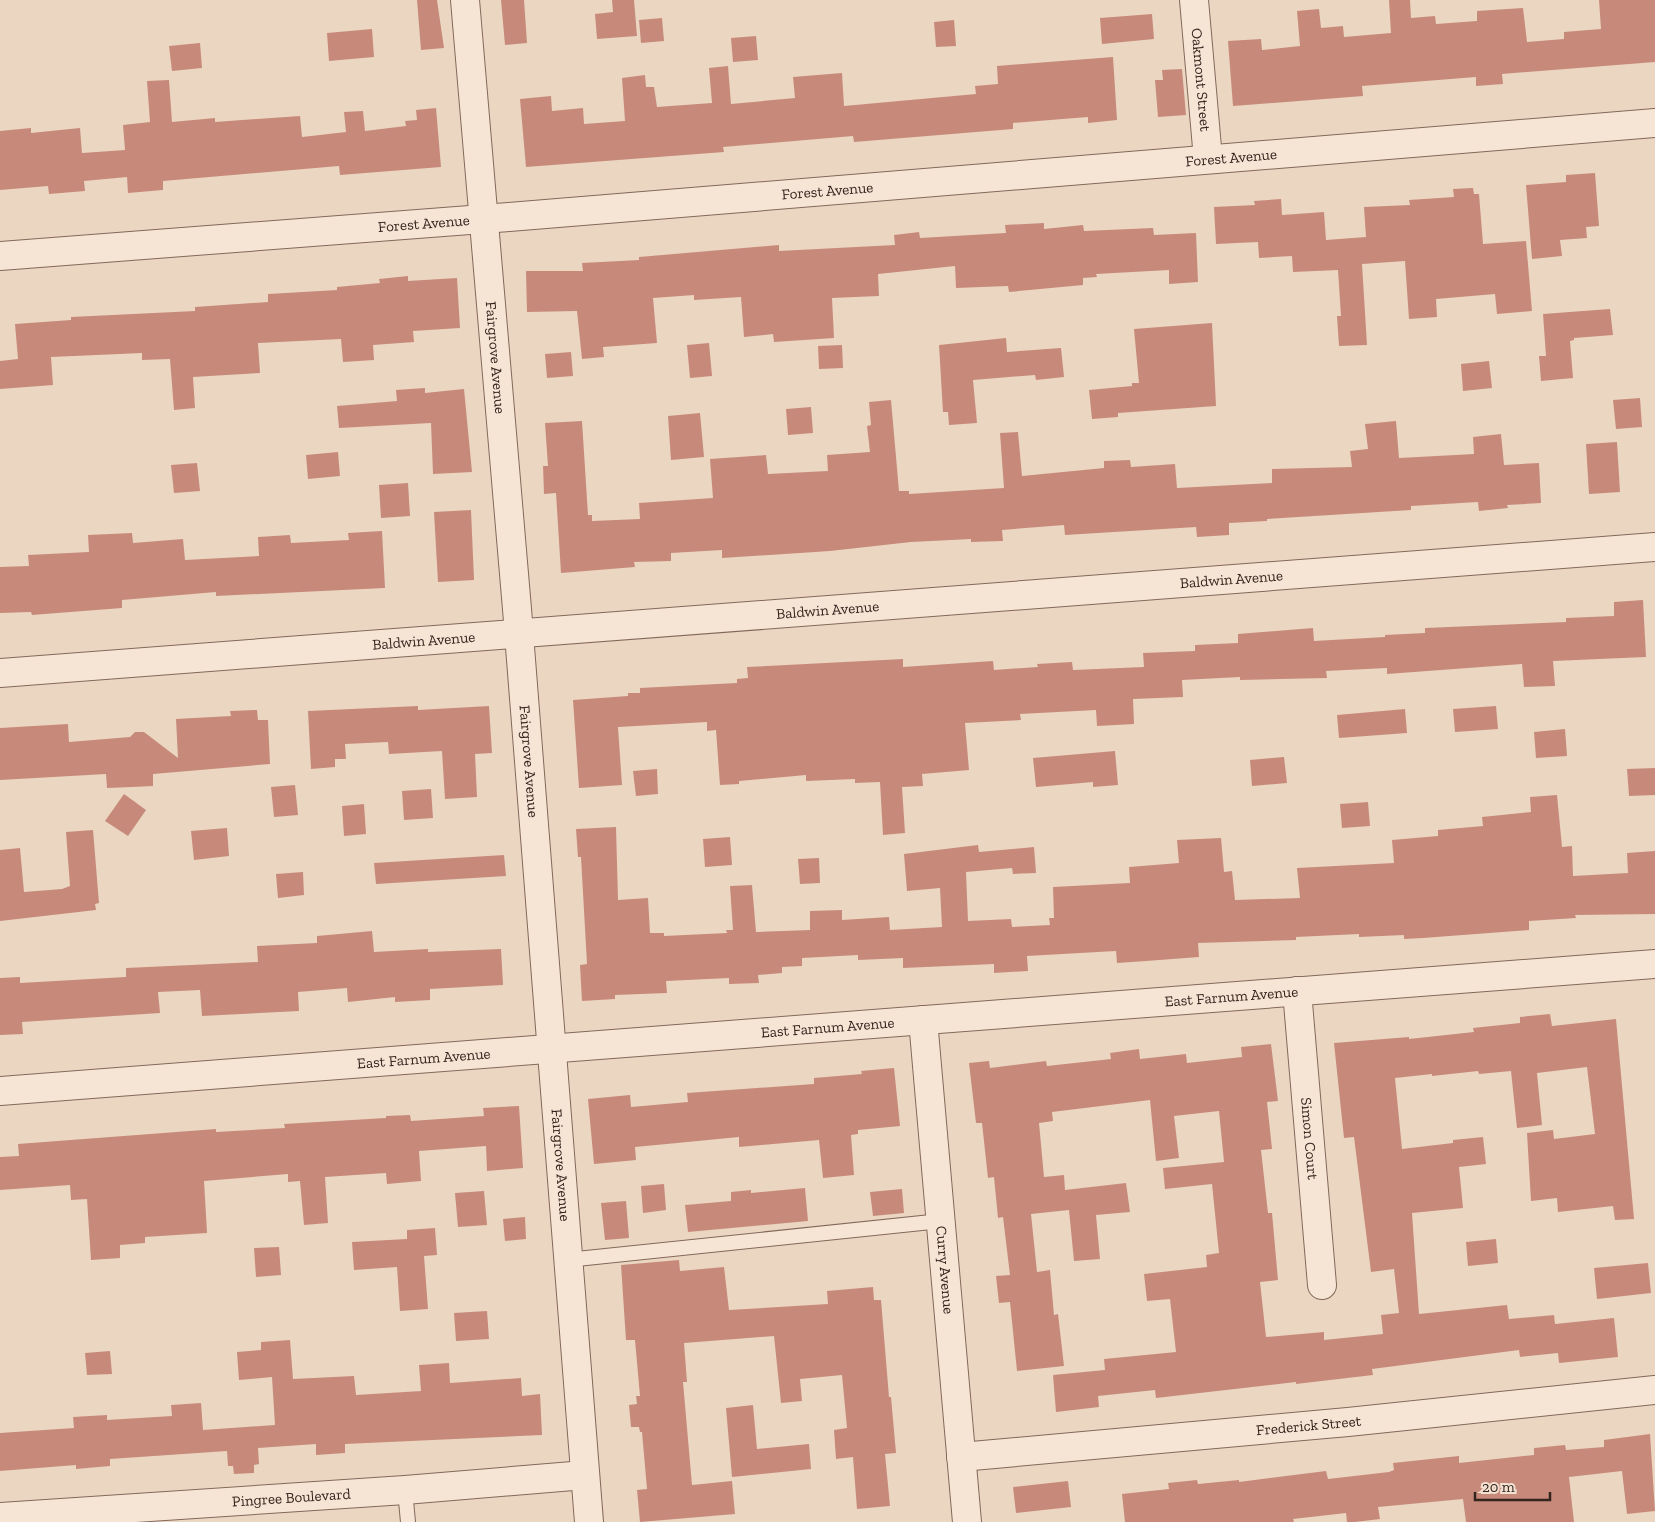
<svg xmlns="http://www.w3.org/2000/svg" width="1655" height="1522" font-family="'Zilla Slab',serif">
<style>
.building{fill:#c78a7a}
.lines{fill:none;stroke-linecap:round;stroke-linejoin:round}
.lane-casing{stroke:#83685a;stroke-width:16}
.street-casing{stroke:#83685a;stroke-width:30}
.lane{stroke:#f6e5d5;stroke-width:14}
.street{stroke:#f6e5d5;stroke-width:28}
.labels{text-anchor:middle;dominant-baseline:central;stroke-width:4;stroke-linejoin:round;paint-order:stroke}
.street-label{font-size:15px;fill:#34241e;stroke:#f3e2d1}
</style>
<rect width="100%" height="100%" fill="#ebd6c2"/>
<!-- building -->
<g class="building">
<polygon points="417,0 437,0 444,48 421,50"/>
<polygon points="501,0 524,0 527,43 505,45"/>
<polygon points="612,0 634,0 637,36 597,39 595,14 613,12"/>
<polygon points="1389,0 1410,0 1411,18 1435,16 1436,24 1477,21 1477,11 1523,8 1527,42 1564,39 1564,32 1601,29 1599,0 1655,0 1655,62 1502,74 1503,84 1476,86 1476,77 1362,86 1363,96 1233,106 1228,41 1261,39 1262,50 1300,46 1297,11 1319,9 1321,28 1343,26 1344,37 1391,33"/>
<polygon points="1152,14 1154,39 1102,44 1100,18"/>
<polygon points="662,18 664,41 641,43 639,20"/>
<polygon points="954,20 956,46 936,47 934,22"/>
<polygon points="372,29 374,57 329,61 327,33"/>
<polygon points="756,36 758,60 733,62 731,38"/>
<polygon points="200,43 202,68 172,71 169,46"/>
<polygon points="1113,57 1117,120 1088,123 1088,117 1013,123 1013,129 854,142 853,136 723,147 724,152 526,167 520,99 551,96 552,111 583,108 584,124 625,121 622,78 645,75 646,87 654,87 657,107 712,103 709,68 728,66 731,104 795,98 793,77 842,73 844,106 976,94 975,86 998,84 997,66"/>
<polygon points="1182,69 1186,115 1158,117 1155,80 1163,80 1162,70"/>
<polygon points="169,80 172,122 215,118 215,122 300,116 302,137 346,132 344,112 363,111 365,131 406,126 405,121 417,120 416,110 436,108 441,167 340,175 339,166 163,181 163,190 128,193 127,177 84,181 85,191 49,194 48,186 0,190 0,131 31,128 31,133 80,128 82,153 125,150 123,125 150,122 147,81"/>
<polygon points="1595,173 1599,226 1586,227 1587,238 1560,240 1562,256 1532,259 1526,185 1566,182 1566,175"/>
<polygon points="1473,188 1474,194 1479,194 1483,244 1526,241 1532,311 1497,314 1495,294 1436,299 1437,317 1409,319 1405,261 1362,264 1367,345 1339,346 1337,316 1341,316 1338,270 1293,272 1292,256 1259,258 1258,242 1216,244 1214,207 1255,205 1254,201 1281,199 1282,215 1324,212 1326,240 1366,237 1364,207 1410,205 1409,200 1454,197 1453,189"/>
<polygon points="1044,223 1044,229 1083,225 1084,231 1153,228 1154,235 1196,233 1198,282 1169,284 1169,270 1096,274 1097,277 1083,278 1083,285 1009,292 1008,286 956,288 955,266 878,274 879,296 832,298 834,338 774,342 773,334 744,337 741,297 694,300 694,295 653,298 657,343 603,347 604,357 582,359 577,311 527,312 526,271 583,271 582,263 639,260 639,257 779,245 779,251 895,245 894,235 919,232 920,238 1006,233 1005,225"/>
<polygon points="408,276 408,281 457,278 460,328 413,331 414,342 373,345 374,360 343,362 341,339 258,343 260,373 193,377 195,408 174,410 170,359 142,360 142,353 51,357 53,385 0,389 0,361 18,359 15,324 71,320 71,317 195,311 195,307 268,302 268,294 337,290 337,287 380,283 379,279"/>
<polygon points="1610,309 1613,335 1574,338 1574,340 1570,341 1573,378 1541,381 1539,356 1546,356 1543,314"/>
<polygon points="1212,323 1216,406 1118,413 1118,417 1092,419 1089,390 1132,386 1132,383 1139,383 1134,329"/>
<polygon points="1006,338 1007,352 1061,348 1064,377 1036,380 1035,375 973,380 977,423 949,425 948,412 943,412 939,345"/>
<polygon points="709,343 712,376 690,378 687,345"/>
<polygon points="842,345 843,368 819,369 818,346"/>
<polygon points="571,352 573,376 547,378 545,354"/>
<polygon points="1489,361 1492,388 1463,391 1461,364"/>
<polygon points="425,388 425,393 464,389 472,472 433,474 431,423 339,428 337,406 397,401 396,390"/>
<polygon points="1640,398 1642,427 1616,429 1613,400"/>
<polygon points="891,400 899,491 909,491 909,494 1004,488 1000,433 1018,432 1022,476 1104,468 1104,461 1130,460 1131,467 1175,464 1177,488 1272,483 1272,469 1352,467 1350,451 1368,449 1365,424 1396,421 1399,458 1474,454 1473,437 1501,434 1504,465 1539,463 1541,503 1507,505 1508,508 1479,511 1478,502 1411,506 1411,510 1267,519 1267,521 1229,523 1229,535 1197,537 1196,527 1065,535 1064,525 1002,530 1003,541 971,542 971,539 911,542 830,551 722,558 722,550 671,553 671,561 634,562 635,567 561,573 556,493 544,494 543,466 548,466 545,423 582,421 588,515 592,515 592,521 640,519 639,503 713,498 710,459 766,455 768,474 828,471 827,455 870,452 867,426 871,425 869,402"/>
<polygon points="811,407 813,433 788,435 786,409"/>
<polygon points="700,413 704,457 671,460 668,416"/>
<polygon points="1617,442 1620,492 1589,494 1586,444"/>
<polygon points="338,452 340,476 308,479 306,455"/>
<polygon points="197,463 200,491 174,493 171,465"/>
<polygon points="408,483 410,516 381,518 379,485"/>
<polygon points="471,510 474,580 438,582 434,512"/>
<polygon points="382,531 385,588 216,596 216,592 122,600 122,608 32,615 31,612 0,613 0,567 29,566 28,555 89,552 88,535 132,533 133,543 183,539 185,560 259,556 258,537 290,535 291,543 349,540 348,533"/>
<polygon points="1643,600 1646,657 1553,661 1555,686 1524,687 1522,664 1387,674 1387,668 1326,671 1327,678 1240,680 1240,677 1182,680 1183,697 1133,699 1134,724 1097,726 1096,710 1020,714 1021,720 965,723 969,770 922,774 923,786 902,787 905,833 883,835 880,782 855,783 855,779 806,781 806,775 739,781 739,784 720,785 716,730 707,731 707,722 618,727 622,785 579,788 573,700 628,696 628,693 640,693 640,688 737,683 737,679 748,678 747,667 903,659 903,667 993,661 994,670 1038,667 1037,664 1072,662 1073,670 1144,667 1143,653 1195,651 1195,645 1238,643 1238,634 1313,628 1314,641 1385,637 1385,635 1425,633 1425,628 1566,622 1566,618 1614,616 1614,602"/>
<polygon points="418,706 418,710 489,706 492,753 475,754 477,797 445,799 442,751 389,754 388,742 345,744 346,759 335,759 335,767 311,769 308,711"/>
<polygon points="1496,706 1498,729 1455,732 1453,709"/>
<polygon points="1405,709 1407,733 1339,738 1337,715"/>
<polygon points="257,710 258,720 268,720 270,764 153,774 153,786 132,787 107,788 106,774 0,780 0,728 68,724 69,742 130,737 135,732 144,732 178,758 176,719 231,716 230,711"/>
<polygon points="1565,729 1567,756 1536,758 1534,732"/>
<polygon points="1115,751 1118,785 1093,787 1093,782 1036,787 1033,758"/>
<polygon points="1284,757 1287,783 1252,786 1250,760"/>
<polygon points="1655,768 1655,795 1629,796 1627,769"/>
<polygon points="657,769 658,794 636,796 633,771"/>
<polygon points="295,785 298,815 274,817 271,787"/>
<polygon points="431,789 433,818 404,820 402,791"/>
<polygon points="124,794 146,810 128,836 105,821"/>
<polygon points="1557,795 1562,847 1572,846 1573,876 1628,873 1627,853 1655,851 1655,914 1575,915 1576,918 1529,921 1529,930 1423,938 1404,939 1404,935 1359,937 1359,934 1296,937 1296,940 1198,943 1199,957 1146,961 1117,963 1116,951 1027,956 1028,971 994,973 994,964 903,968 903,958 858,960 858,955 802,958 802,966 782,967 782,973 758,975 759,983 729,984 729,978 666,981 667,993 615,995 615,999 582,1001 580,965 587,964 581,857 578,857 576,829 616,827 618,900 648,898 650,933 664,933 664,936 727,933 726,930 733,930 730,886 752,885 756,932 810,930 810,911 842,910 842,920 889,917 890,930 942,927 940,888 907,891 904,854 978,845 979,852 1034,847 1036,873 1013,874 1012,868 966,872 968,921 1011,919 1012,927 1050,925 1049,918 1054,918 1053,887 1130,883 1129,867 1179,863 1177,840 1221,838 1224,872 1232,871 1235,900 1300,898 1297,868 1394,863 1392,840 1438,836 1438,830 1483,826 1482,817 1531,812 1530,797"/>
<polygon points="1368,802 1370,826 1342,828 1340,804"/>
<polygon points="364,804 366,834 344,836 342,806"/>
<polygon points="227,828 229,856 194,860 191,831"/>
<polygon points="93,830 99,903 95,904 96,910 0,921 0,850 20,848 24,892 62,889 70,886 66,832"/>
<polygon points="730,837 732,865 705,867 703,839"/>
<polygon points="504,855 506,876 376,884 374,863"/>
<polygon points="819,858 820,883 800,884 798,859"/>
<polygon points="303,872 304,895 278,898 276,874"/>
<polygon points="372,931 374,952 428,949 428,952 501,949 503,985 430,989 430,1000 395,1002 395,997 348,1002 347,988 298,992 299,1011 202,1016 200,990 158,992 160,1013 22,1022 23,1034 0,1035 0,978 20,977 20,983 126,977 126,968 258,962 257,946 317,943 317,936"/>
<polygon points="1550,1014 1552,1026 1616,1019 1634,1219 1615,1220 1613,1206 1558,1212 1557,1198 1531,1201 1527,1133 1553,1130 1554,1139 1595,1134 1587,1067 1537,1073 1542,1125 1517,1128 1511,1071 1479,1074 1478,1071 1432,1076 1432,1074 1395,1078 1402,1149 1453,1143 1453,1140 1483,1137 1486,1164 1459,1167 1463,1208 1412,1213 1419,1314 1507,1305 1509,1319 1554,1315 1555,1324 1614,1318 1618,1357 1559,1363 1558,1353 1520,1357 1519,1350 1372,1369 1373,1375 1296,1384 1296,1382 1156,1398 1155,1390 1098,1396 1099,1407 1056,1412 1053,1375 1105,1370 1104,1359 1176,1352 1170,1299 1147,1301 1144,1274 1207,1267 1206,1255 1219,1253 1212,1184 1165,1189 1163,1168 1224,1162 1219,1111 1174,1116 1179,1158 1156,1161 1150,1100 1052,1112 1053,1121 1039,1123 1044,1177 1064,1175 1065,1190 1126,1183 1130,1212 1096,1215 1100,1259 1074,1261 1069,1210 1031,1214 1037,1272 1050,1270 1054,1315 1058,1314 1064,1366 1017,1371 1010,1302 999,1303 996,1276 1010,1275 1003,1217 998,1218 994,1177 988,1178 982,1123 976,1123 969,1063 989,1061 990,1068 1046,1061 1047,1066 1111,1059 1110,1053 1139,1049 1140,1059 1186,1054 1187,1063 1242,1057 1241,1047 1271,1044 1278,1101 1267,1102 1272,1149 1261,1150 1268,1213 1272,1213 1278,1280 1260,1282 1266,1337 1324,1332 1324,1340 1383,1334 1381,1315 1399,1313 1394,1269 1371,1272 1354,1137 1344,1138 1334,1043 1409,1037 1409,1039 1474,1032 1473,1028 1520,1023 1520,1017"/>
<polygon points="894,1068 900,1126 858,1130 858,1134 851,1135 854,1175 823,1178 819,1140 739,1147 739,1137 677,1143 635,1147 636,1160 594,1164 588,1099 630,1095 631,1107 688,1102 687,1093 814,1084 814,1078 862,1074 861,1071"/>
<polygon points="519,1106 523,1168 487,1171 486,1146 419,1151 421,1181 387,1184 386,1173 325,1177 328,1223 304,1225 300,1181 288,1182 288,1174 204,1181 207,1233 145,1237 145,1243 120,1245 120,1258 91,1260 87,1199 71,1200 70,1185 0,1190 0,1157 19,1156 18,1144 216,1129 216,1132 285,1128 284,1124 386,1118 386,1116 410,1115 411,1121 484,1116 483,1108"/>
<polygon points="664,1184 666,1210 643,1213 641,1186"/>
<polygon points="805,1188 808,1221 688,1232 685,1205 731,1201 731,1192 751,1190 751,1193"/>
<polygon points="902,1189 904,1213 873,1216 870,1192"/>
<polygon points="484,1191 487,1225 458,1227 455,1193"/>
<polygon points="626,1201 629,1238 605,1240 601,1203"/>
<polygon points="525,1217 526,1239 505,1241 503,1219"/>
<polygon points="435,1228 437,1255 424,1256 428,1309 400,1311 397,1267 354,1270 352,1242 407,1239 407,1230"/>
<polygon points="1496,1239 1498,1263 1468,1266 1466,1242"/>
<polygon points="279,1247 281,1275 256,1277 254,1248"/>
<polygon points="679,1260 680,1271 724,1267 729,1310 828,1304 827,1291 873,1287 874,1300 881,1300 889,1397 891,1397 896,1453 885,1454 890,1506 857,1509 853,1457 836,1459 834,1430 847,1428 842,1375 800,1379 802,1401 781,1403 774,1336 684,1343 687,1382 683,1382 692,1485 732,1481 735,1514 640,1522 637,1490 647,1489 642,1432 640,1432 639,1427 631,1427 629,1405 637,1404 636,1396 640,1396 635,1340 626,1340 621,1265"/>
<polygon points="1648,1263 1651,1293 1597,1299 1594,1268"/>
<polygon points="487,1311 489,1339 456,1341 454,1313"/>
<polygon points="290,1340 293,1379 354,1376 356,1395 421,1391 419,1365 449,1363 450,1383 521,1378 522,1396 540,1394 542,1435 345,1444 345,1453 316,1455 316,1444 258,1448 259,1464 254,1465 254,1473 234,1474 233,1466 228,1466 227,1451 110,1459 110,1466 76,1469 76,1465 0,1471 0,1433 74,1428 73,1417 107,1415 107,1420 172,1416 171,1405 201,1403 203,1430 275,1425 272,1377 239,1380 237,1352 261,1350 261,1342"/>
<polygon points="110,1351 112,1374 87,1375 85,1353"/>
<polygon points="753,1405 757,1449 809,1444 811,1469 732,1477 726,1408"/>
<polygon points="1650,1434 1655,1511 1627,1514 1622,1471 1569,1477 1574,1522 1466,1522 1463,1499 1378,1507 1380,1519 1355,1522 1347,1522 1346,1513 1293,1519 1294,1522 1125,1522 1122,1494 1169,1489 1168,1483 1197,1480 1198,1484 1239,1480 1239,1482 1326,1471 1328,1479 1389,1472 1394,1470 1393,1463 1459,1456 1459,1463 1534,1455 1534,1448 1565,1445 1566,1450 1604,1447 1604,1440"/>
<polygon points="1068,1481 1071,1507 1016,1513 1013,1487"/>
</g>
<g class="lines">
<!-- lane casing -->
<g class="lane-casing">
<g id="lane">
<polyline points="567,1260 941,1221"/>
<polyline points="405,1490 408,1522"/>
</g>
</g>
<!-- street casing -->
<g class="street-casing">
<g id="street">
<path id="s1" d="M465 0 517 609 589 1522"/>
<path id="s2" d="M1194 0 1208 159"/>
<path id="s3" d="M0 256 509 217 1655 123"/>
<path id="s4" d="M0 673 1655 547"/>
<path id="s5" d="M1297 991 1322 1285"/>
<path id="s6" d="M923 1020 967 1522"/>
<path id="s7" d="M0 1091 1655 964"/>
<path id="s8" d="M961 1457 1348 1422 1655 1390"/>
<path id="s9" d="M0 1517 405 1490 585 1475"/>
</g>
</g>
<!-- lane -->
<use href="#lane" class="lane"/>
<!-- street -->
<use href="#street" class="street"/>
</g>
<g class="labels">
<!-- street labels -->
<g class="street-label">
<text stroke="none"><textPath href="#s2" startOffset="80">Oakmont Street</textPath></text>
<text stroke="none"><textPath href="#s3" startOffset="1235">Forest Avenue</textPath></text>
<text stroke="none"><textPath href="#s3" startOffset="830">Forest Avenue</textPath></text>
<text stroke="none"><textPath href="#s3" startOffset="425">Forest Avenue</textPath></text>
<text stroke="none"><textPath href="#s1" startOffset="359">Fairgrove Avenue</textPath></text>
<text stroke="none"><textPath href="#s4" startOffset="1235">Baldwin Avenue</textPath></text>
<text stroke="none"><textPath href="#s4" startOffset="830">Baldwin Avenue</textPath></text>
<text stroke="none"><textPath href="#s4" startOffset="425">Baldwin Avenue</textPath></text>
<text stroke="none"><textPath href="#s1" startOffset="764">Fairgrove Avenue</textPath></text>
<text stroke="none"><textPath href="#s7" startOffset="1235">East Farnum Avenue</textPath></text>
<text stroke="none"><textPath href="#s7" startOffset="830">East Farnum Avenue</textPath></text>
<text stroke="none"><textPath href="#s7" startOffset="425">East Farnum Avenue</textPath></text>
<text stroke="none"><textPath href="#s5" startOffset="148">Simon Court</textPath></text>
<text stroke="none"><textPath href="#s1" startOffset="1169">Fairgrove Avenue</textPath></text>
<text stroke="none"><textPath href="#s6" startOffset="251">Curry Avenue</textPath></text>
<text stroke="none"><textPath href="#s8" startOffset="349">Frederick Street</textPath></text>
<text stroke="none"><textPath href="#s9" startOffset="292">Pingree Boulevard</textPath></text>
</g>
</g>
<!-- scale -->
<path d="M1475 1492v8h75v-8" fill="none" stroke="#34241e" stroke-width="2.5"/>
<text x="1482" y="1492" font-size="15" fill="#34241e" stroke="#f3e2d1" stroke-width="4" paint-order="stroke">20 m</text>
</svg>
